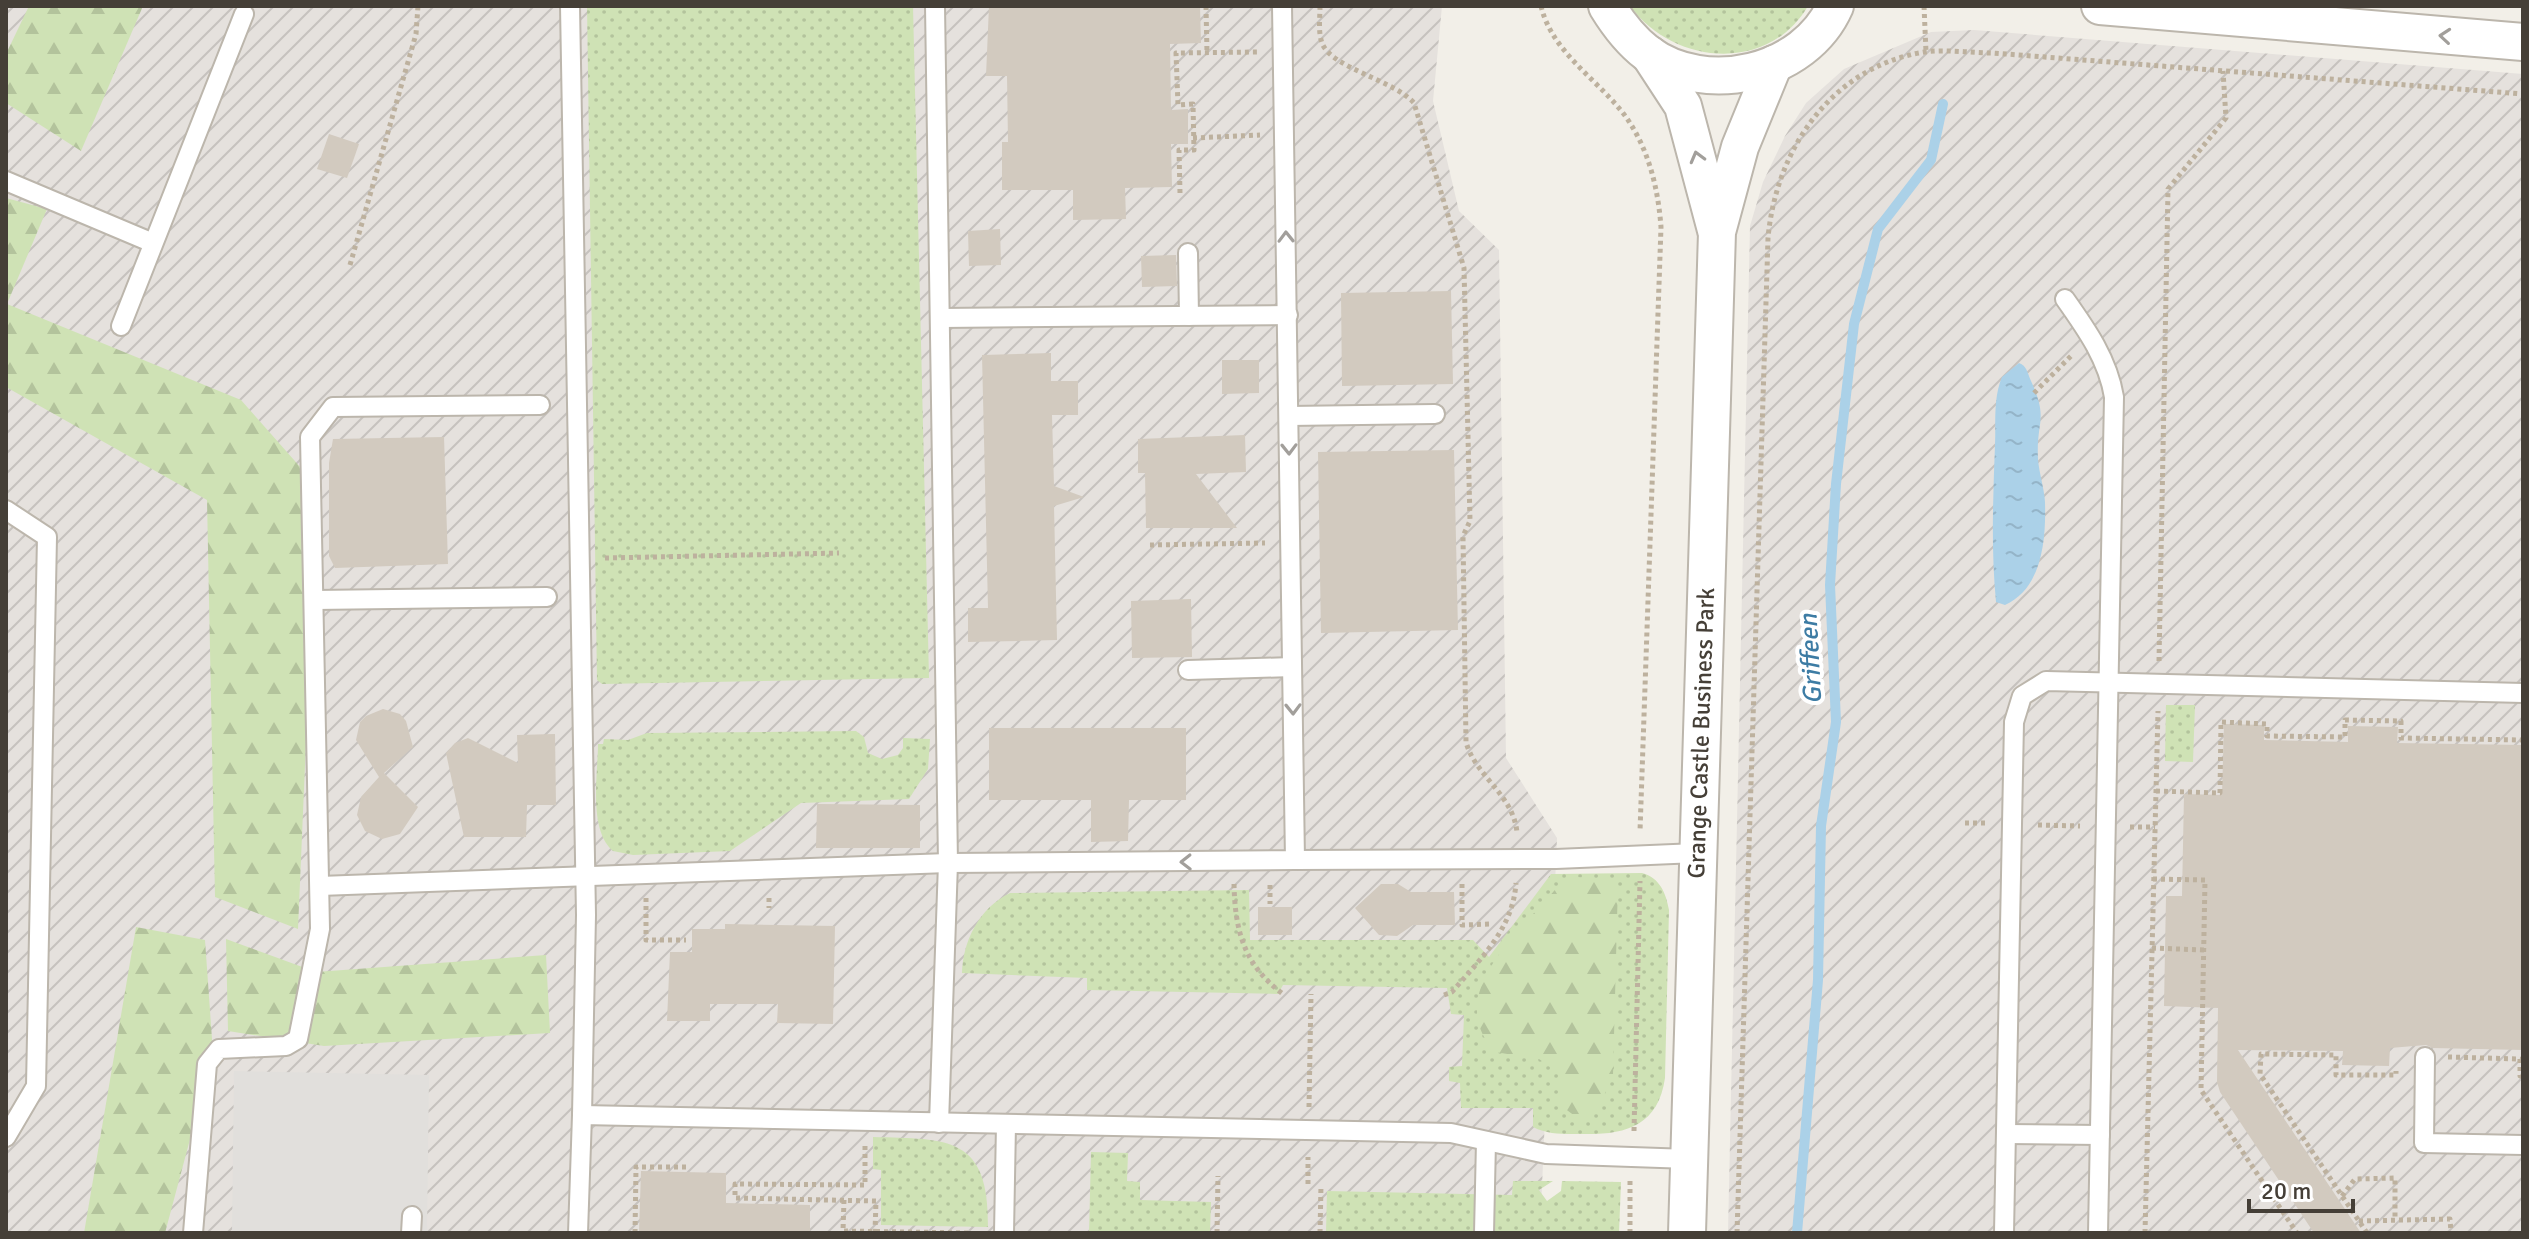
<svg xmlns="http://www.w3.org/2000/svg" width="2529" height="1239" font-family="Signika,sans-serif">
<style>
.industrial{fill:url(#industrial-furrows)}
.grass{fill:url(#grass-dots)}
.forest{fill:url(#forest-firs)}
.parking{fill:#e1dfdc}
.water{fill:url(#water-ripples)}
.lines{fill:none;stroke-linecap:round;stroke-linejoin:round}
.stream{stroke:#abd1e8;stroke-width:10}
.building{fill:#d2cabf}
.lane-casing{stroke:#bcb6ac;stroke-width:22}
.street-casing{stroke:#bcb6ac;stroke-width:40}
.path{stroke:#bdb19e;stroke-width:5;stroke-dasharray:4 4;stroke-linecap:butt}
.lane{stroke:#fff;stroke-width:18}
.street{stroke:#fff;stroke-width:36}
.oneway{stroke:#a29f9b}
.labels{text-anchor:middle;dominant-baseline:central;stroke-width:8;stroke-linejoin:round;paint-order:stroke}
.street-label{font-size:24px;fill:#453f37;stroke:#fff}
.water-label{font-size:26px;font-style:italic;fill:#3d7ca4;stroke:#fff}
</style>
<defs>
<pattern id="industrial-furrows" width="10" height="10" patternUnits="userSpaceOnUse" patternTransform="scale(2)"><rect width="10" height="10" fill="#e5e1dd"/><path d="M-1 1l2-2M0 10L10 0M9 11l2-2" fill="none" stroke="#c6c2be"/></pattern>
<pattern id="grass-dots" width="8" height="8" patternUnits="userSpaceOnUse" patternTransform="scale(2)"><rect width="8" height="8" fill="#cfe2b5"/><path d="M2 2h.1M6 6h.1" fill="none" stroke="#b3c39c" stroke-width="1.8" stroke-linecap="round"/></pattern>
<pattern id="forest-firs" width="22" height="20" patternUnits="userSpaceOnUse" patternTransform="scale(2)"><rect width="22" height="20" fill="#cfe2b5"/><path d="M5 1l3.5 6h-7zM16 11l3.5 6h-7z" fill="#b3c39c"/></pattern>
<pattern id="water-ripples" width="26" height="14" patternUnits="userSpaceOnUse" patternTransform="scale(2)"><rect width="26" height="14" fill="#abd1e8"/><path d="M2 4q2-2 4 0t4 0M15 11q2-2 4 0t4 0" fill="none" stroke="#94b4c8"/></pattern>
</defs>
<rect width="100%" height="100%" fill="#f2efe8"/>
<!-- industrial -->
<g class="industrial">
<polygon points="6,6 1442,6 1433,101 1459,211 1499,250 1506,758 1557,838 1540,1233 6,1233"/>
<polygon points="1974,30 2523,74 2523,1233 1728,1233 1750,226 1763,182 1785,136 1806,103 1844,69 1931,32"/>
</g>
<!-- grass -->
<g class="grass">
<polygon points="587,6 913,6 929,678 602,684 597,680"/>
<path d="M1630 6H1808C1768 74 1673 65 1630 6Z"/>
<polygon points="2166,705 2195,705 2193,762 2165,761"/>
<path d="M856 731 864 737 868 753 882 759 898 755 903 748V738L930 739 928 769 909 799 801 803 730 851 633 855 613 851C588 830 598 774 598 744H603L604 739 628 740 647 733Z"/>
<path d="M1642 873C1660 878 1666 893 1669 910L1665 1078C1658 1127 1624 1135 1582 1134 1564 1134 1549 1135 1533 1127V1108H1461L1460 1083 1449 1081V1067L1462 1066 1464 1015 1451 1014 1447 988 1283 985 1278 994 1087 990V978L962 973C963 941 979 908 1010 893L1249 890 1250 940H1473L1489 957 1551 874Z"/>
<path d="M873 1137C949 1139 989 1136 988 1227L881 1225V1170L873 1169Z"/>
<polygon points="1091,1152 1128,1153 1127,1181 1140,1182 1140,1200 1211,1202 1210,1233 1089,1233"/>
<polygon points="1513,1181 1553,1181 1539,1190 1547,1201 1561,1191 1562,1181 1621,1182 1619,1233 1326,1233 1327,1191 1512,1195"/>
</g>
<!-- forest -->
<g class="forest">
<polygon points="29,6 143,6 81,151 6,103 6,54"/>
<polygon points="6,198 47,209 7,304 241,400 317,486 298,929 215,897 207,500 6,387"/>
<path d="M1577 877 1618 881 1613 1075 1600 1105 1589 1117 1579 1119 1560 1105 1559 1073 1539 1059 1495 1052C1439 991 1528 926 1563 880Z"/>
<polygon points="136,927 205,940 213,1053 165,1233 84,1233"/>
<polygon points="226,939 316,972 546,955 550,1033 324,1046 228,1031"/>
</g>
<!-- parking -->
<polygon class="parking" points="234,1071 429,1075 427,1233 232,1233"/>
<!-- water -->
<path class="water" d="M2019 363C2027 366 2027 372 2031 381 2049 420 2036 420 2038 459 2039 473 2044 487 2045 502 2046 538 2043 588 2005 605L1996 602C1991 550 1993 498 1995 445 1996 423 1993 398 2002 377Z"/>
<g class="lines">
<!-- stream -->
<polyline class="stream" points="1797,1233 1818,980 1821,826 1836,722 1830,585 1836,484 1854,324 1878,229 1931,160 1943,104"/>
</g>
<!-- building -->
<g class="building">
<polygon points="989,6 1200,6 1201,43 1170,44 1171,110 1188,109 1188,144 1171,144 1172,187 1125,188 1126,219 1073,220 1073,190 1002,190 1002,142 1008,142 1007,76 986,76"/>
<polygon points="329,134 359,144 347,178 317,169"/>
<polygon points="1000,229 1001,265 969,266 968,231"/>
<polygon points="1176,255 1177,286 1142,287 1141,256"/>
<polygon points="1451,291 1453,384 1342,386 1341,293"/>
<polygon points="1051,353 1051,381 1078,381 1078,415 1052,415 1054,486 1084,497 1054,506 1057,640 968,642 968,608 988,608 982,355"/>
<polygon points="1222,360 1259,360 1259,393 1222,394"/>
<polygon points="1245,435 1246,472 1196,474 1237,528 1146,528 1145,473 1138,473 1138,439"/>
<polygon points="444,437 448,564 335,568 329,556 329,463 333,439"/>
<polygon points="1454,450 1458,630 1321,633 1318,452"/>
<polygon points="1191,599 1192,657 1132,658 1131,601"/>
<polygon points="383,709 400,714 406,721 413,747 384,773 418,807 400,834 382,839 365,831 357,815 361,797 379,777 356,740 360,722 366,716"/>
<polygon points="2224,724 2264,725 2264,740 2348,742 2348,726 2398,727 2397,743 2523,745 2523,1050 2433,1048 2426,1045 2390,1048 2389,1066 2342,1065 2343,1051 2238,1050 2361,1233 2314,1233 2220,1092 2217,1082 2218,1008 2164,1006 2166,896 2182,896 2184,794 2222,795"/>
<polygon points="989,728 1186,728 1186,800 1129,800 1128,841 1091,842 1091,800 989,800"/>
<polygon points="555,734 556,805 527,805 526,837 464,837 446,753 455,743 468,738 518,763 517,735"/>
<polygon points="817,804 920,805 920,848 816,848"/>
<polygon points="1381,884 1398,884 1411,892 1454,892 1455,925 1413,925 1397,936 1379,935 1355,908"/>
<rect x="1258" y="907" width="34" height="28"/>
<polygon points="725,924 835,926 833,1024 777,1023 778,1004 710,1004 710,1021 667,1021 670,952 692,952 692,929 725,929"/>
<polygon points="641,1171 726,1173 726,1203 810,1205 810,1233 639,1233"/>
</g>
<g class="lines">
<!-- lane casing -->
<g class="lane-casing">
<g id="lane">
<polyline points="570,6 586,915 582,1115"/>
<polyline points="935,6 948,863 939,1123"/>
<polyline points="6,181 153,243"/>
<polyline points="1188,253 1189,316"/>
<path d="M2065 299C2087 330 2108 360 2114 397L2098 1233"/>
<polyline points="941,318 1288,315"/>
<polyline points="121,326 244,14"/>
<polyline points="1289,416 1435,414"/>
<polyline points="6,510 47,537 36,1086 6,1137"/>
<polyline points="314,600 547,597"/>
<polyline points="1188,670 1292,667"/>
<polyline points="1295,860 1556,859 1697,853"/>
<polyline points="320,886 948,863 1295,860 1282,6"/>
<polyline points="2425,1057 2424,1143 2523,1145"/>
<polyline points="2006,1134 2100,1135"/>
<polyline points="193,1233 207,1064 219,1049 286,1046 298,1039 320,929 310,437 333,407 540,405"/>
<polyline points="411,1233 412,1216"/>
<polyline points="578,1233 582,1115 1451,1133 1546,1154 1689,1159"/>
<polyline points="1004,1233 1006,1124"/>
<polyline points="1484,1233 1486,1141"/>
<polyline points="2004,1233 2014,722 2022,696 2046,681 2523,693"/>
</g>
</g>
<!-- street casing -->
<g class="street-casing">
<g id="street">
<path d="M1607 6C1618 24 1630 40 1647 53 1706 97 1805 74 1835 6"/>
<polyline points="2100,6 2523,42"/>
<polyline points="1649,54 1683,106 1716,230"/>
<polyline points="1687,1233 1717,232 1740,147 1774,64"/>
</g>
</g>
<!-- path -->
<g class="path">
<polyline points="1206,6 1207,53"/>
<path d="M1320 6C1320 18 1318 32 1322 43 1331 68 1394 80 1414 103L1464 268 1470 521 1463 536 1466 742C1475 776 1514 795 1517 833"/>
<path d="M1541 6C1552 53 1599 80 1626 117 1649 150 1658 188 1661 227L1640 831"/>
<polyline points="1924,6 1926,52"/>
<polyline points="1193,138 1260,135"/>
<polyline points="1180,193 1179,150 1194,150 1193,104 1178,105 1176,53 1259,52"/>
<polyline points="350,265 416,34 418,6"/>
<polyline points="2034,393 2073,354"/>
<polyline points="1150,545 1265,543"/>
<polyline points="605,558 839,553"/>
<polyline points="2159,661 2168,189 2226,118 2223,71"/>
<polyline points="2156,791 2220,793 2221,722 2267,724 2267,736 2345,737 2345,720 2401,721 2401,738 2523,740"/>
<polyline points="1965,823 1988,823"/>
<polyline points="2038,825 2080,826"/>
<polyline points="2130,827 2155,827"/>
<polyline points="2153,879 2205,880 2201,1090 2297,1233"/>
<path d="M1234 884C1235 931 1244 965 1283 994"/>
<polyline points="1462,884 1462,925 1492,924"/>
<polyline points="1270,885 1270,904"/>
<polyline points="646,898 646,940 686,940"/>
<polyline points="769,898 769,908"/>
<polyline points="2152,948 2204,950"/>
<path d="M1444 995 1452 992C1480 959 1513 929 1516 883"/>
<polyline points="2448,1057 2520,1059 2520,1076 2523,1077"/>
<polyline points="1309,1107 1311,994"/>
<polyline points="1634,1131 1640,881"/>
<polyline points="865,1146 865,1185 735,1184 735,1198 876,1201 875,1232"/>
<polyline points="1308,1184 1308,1157"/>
<polyline points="2342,1196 2355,1179 2395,1178 2395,1220"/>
<polyline points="844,1200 843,1231 968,1233"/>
<polyline points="2359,1221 2450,1219 2451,1233"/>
<polyline points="635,1233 636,1167 688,1167"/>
<polyline points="1217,1233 1218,1176"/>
<polyline points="1320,1233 1321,1185"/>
<polyline points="1630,1233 1630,1181"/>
<path d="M1737 1233 1768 238C1776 149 1832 66 1925 52 1946 49 1971 53 1993 53L2523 94"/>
<polyline points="2145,1233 2158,711"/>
<polyline points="2367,1233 2260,1074 2261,1054 2336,1055 2336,1075 2396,1075 2396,1071"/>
</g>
<!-- lane -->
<use href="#lane" class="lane"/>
<!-- street -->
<use href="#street" class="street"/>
</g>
<!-- one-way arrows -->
<defs><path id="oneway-chevron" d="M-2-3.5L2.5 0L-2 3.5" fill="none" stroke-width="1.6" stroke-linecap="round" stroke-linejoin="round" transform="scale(2)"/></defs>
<g class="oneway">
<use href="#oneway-chevron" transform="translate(2445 36) rotate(-175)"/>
<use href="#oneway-chevron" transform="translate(1697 157) rotate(-105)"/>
<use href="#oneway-chevron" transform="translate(1286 237) rotate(-91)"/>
<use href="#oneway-chevron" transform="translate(1289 449) rotate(89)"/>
<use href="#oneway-chevron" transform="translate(1293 709) rotate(89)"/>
<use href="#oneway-chevron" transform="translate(1186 862) rotate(179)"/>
</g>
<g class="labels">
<!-- street labels -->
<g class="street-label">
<text transform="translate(1701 733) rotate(-88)">Grange Castle Business Park</text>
</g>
<!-- water labels -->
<g class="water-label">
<text transform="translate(1811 659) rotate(-93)">Griffeen</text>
</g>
</g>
<!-- border -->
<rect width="2529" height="1239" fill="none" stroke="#453f37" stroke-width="16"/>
<!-- scale -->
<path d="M2249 1199v12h104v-12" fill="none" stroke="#453f37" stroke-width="4"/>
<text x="2261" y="1199" font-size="24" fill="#453f37" stroke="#ffffff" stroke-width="6" paint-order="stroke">20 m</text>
</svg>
